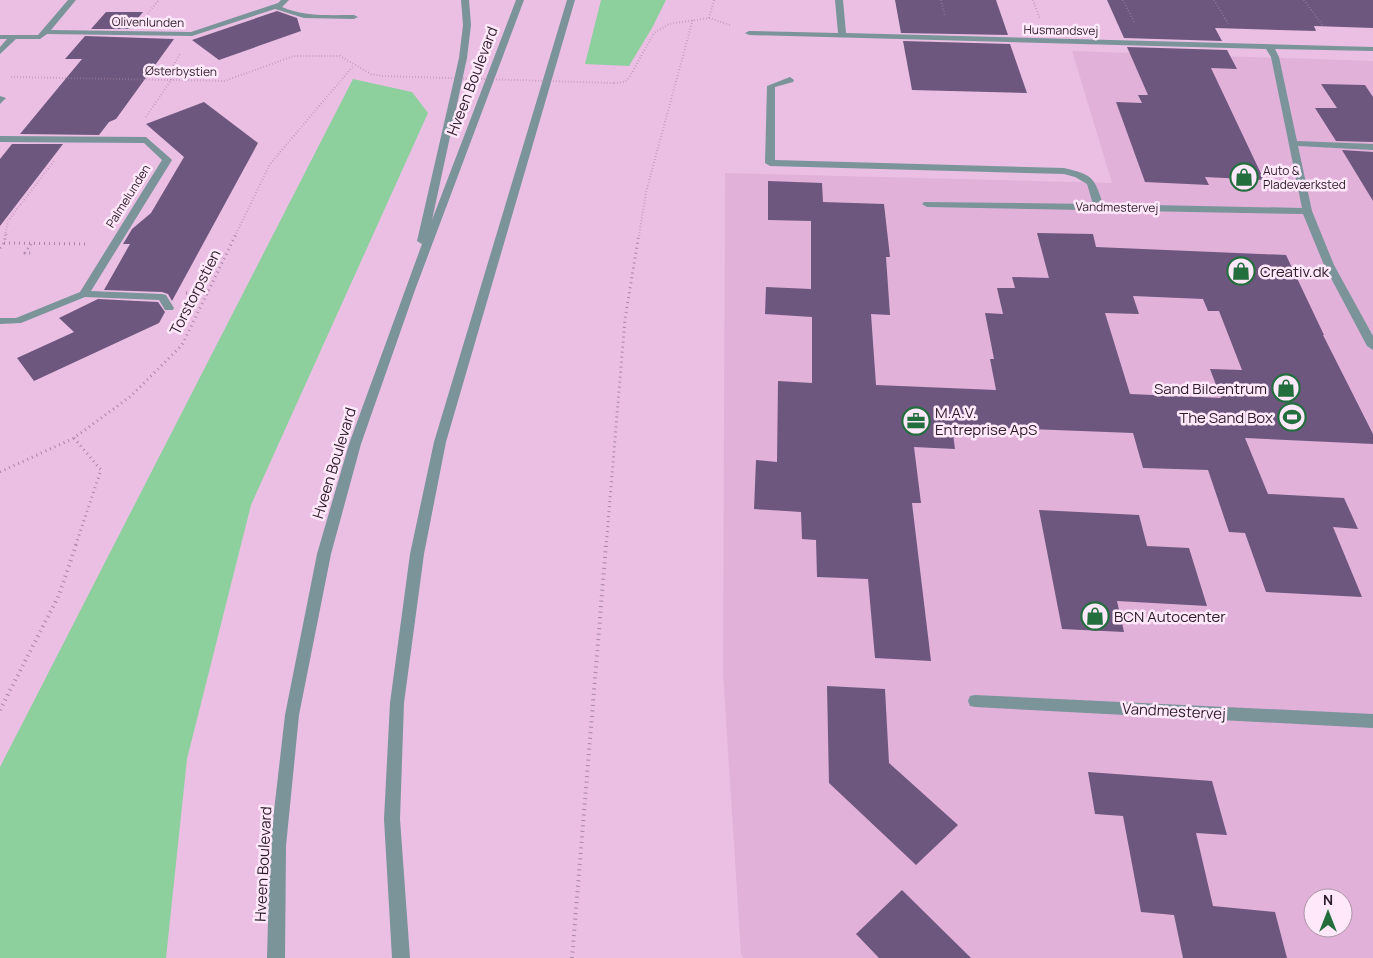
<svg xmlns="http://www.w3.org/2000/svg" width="1373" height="958" font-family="Manrope,sans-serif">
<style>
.built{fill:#e1b1da;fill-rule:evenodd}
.green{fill:#8ecf9e}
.building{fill:#6e577e;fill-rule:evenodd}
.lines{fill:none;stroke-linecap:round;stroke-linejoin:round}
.path-far2{stroke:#a987a3;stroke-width:2;stroke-dasharray:0.5 2.5;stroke-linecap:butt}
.path-far1{stroke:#a987a3;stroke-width:3;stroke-dasharray:1 4;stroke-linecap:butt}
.path{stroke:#a987a3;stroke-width:4;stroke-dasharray:1 4.5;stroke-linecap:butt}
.minor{fill:#7a949a;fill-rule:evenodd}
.path-bridge{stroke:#a987a3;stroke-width:2;stroke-dasharray:0.5 2.5;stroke-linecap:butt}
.labels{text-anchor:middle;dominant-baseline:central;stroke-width:5;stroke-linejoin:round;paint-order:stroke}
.far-street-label{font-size:12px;fill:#2c1c29;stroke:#fee8fa}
.far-poi-label{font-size:12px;fill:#2c1c29;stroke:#fee8fa;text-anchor:start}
.street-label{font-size:15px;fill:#2c1c29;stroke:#fee8fa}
.poi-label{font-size:15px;fill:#2c1c29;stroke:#fee8fa;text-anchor:start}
</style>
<rect width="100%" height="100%" fill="#eabfe3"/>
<!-- built -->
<path class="built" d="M1072 51 1373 61V958H744L741 954 723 673 725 173 1112 183ZM1313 898H1343V928H1313Z"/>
<!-- green -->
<g class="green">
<polygon points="601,0 666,0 652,28 629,66 585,64"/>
<polygon points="353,79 412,92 428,113 251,505 187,759 166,958 0,958 0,767"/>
</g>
<!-- building -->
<g class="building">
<polygon points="895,0 996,0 1008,35 901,33"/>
<polygon points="1107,0 1373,0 1373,28 1314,26 1316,31 1215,28 1222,41 1124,38"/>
<polygon points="277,11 297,18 301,31 219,60 192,40"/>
<polygon points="106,12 143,12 129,29 91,29"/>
<polygon points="85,36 174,39 116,119 109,122 99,135 20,134 82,59 65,59"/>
<polygon points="903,41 1010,44 1027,93 912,90"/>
<polygon points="1127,47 1227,50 1237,69 1211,68 1264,180 1205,177 1209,185 1145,182 1116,102 1142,103 1138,95 1148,95"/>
<polygon points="1321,84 1365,85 1373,97 1373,142 1336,141 1315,108 1337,108"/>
<polygon points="204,102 258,143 172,301 168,294 162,292 104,290 130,244 123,244 132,229 151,213 184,157 146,124"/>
<polygon points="12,144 63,144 0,226 0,159"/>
<polygon points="1342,150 1373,152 1373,201"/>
<path d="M768 181 822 183 823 202 884 204 890 257H886L890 315 871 314 876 385 996 390 990 359H994L985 313 1003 314 997 288H1015L1012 277 1049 278 1037 233 1093 234 1096 247 1286 255 1324 335H1323L1373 434V444L1245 438 1268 494 1344 498 1358 529 1333 527 1362 597 1266 592 1245 533 1229 532 1208 470 1143 468 1133 433 952 426 955 449 914 447 921 503H912L931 661 875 658 868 579 817 577 816 540 802 539 801 512 754 509 756 460 777 462 778 381 812 383V317L765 314 766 287 811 289V221L768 220ZM1133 296 1203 299 1208 311H1219L1242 370 1210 369 1221 398 1130 394 1105 313 1139 314Z"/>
<polygon points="98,299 158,302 165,312 159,323 34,381 17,358 74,332 59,318"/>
<polygon points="1039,510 1139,515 1147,546 1189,548 1207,606 1117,601 1124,632 1062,629"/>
<polygon points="827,686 885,689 889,763 958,825 916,865 829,783"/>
<polygon points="1088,772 1212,781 1227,835 1196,833 1213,906 1275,912 1287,958 1183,958 1174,915 1141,912 1123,816 1095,814"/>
<polygon points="902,890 971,958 879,958 856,934"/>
</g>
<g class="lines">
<!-- path-far2 -->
<g class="path-far2">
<polyline points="941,0 945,16"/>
<polyline points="1033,0 1040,19"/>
<polyline points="1123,0 1134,22"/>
<polyline points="1214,0 1229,25"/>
<polyline points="1304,0 1323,26"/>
<polyline points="148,13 159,0"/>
<polyline points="709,18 714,0"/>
<polyline points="11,77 224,81 294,56 340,56 371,74 382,76"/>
<polyline points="614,83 624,82 629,78 654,33 669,24 709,18 730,25"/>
<polyline points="146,117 171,80 171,69 180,54"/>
<polyline points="5,236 8,221 54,161"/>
<polyline points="235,236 270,164 354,65"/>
<polyline points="639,236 646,192 693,19"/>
</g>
<!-- path-far1 -->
<g class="path-far1">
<polyline points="4,243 88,244"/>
<polyline points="31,244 25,253 33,253"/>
<polyline points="0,248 4,243 6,234"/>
<polyline points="186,293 208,294"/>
<polyline points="74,438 101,470 75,547"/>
<polyline points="0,472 74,438 131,396 182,345 236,234"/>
<polyline points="606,547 625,319 639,234"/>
</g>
<!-- path -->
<g class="path">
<polyline points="0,710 59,595 76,545"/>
<polyline points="572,958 606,545"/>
</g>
<!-- minor -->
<g class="minor">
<path d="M68 0H76L51 30 191 32 278 3 281 0H289L282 7C305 17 330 15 354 15L358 17 354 19 304 18 275 9 192 36 47 34 40 39H16L0 54V47L7 39H0V35H38Z"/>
<polygon points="461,0 469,0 471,25 467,58 432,220 516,0 524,0 415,290 361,444 331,554 299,715 286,846 285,958 267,958 270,846 285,715 317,554 349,444 422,244 417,241 459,58 463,25"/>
<polygon points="567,0 575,0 446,442 424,554 404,703 400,819 410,958 392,958 384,819 390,703 410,554 434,442"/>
<path d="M835 0H843L846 33 1373 47V51L1275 49 1279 57 1297 141 1373 144V150L1298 146 1312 211 1334 265 1373 336V350L1367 346 1324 265 1303 214 927 207 922 204 924 202 1093 204 1087 184 1075 177 1064 174 770 166 765 163 767 86 790 77 794 80 793 82 775 87V160L1064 168C1093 175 1094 177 1103 204L1302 208 1271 57 1266 49 749 35 745 33 749 31 838 33Z"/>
<polygon points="0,96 6,98 0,104"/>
<polygon points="0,136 146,137 170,158 172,160 91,291 162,294 166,295 174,308 173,310 165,310 159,300 85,297 21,323 0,324 0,318 16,318 80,292 162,160 144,143 0,142"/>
<polygon points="975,695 1373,714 1373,728 975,707 970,706 968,701 970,696"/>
</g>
<!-- path-bridge -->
<polyline class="path-bridge" points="382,76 614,83"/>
</g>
<!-- icons -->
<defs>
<g id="shop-ring" transform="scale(1.4375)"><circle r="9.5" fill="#fee8fa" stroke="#226e3d" stroke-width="1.5"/><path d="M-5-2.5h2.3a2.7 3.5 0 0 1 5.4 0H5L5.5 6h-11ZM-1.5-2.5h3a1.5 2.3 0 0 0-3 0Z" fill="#226e3d"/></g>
<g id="stadium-ring" transform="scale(1.4375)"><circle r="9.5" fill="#fee8fa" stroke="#226e3d" stroke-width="1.5"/><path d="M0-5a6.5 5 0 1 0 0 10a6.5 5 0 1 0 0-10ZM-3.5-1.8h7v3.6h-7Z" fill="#226e3d"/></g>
<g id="office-ring" transform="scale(1.4375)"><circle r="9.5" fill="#fee8fa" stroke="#226e3d" stroke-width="1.5"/><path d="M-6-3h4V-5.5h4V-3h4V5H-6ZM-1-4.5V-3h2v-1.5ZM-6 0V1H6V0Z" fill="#226e3d"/></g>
</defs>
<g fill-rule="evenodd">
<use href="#shop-ring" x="1244" y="177"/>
<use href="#shop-ring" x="1241" y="271"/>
<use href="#shop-ring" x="1286" y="388"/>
<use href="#stadium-ring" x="1292" y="417"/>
<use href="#office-ring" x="916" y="421"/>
<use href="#shop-ring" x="1095" y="616"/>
</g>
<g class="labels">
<!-- far-street labels -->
<g class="far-street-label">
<text transform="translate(148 22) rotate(1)">Olivenlunden</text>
<text transform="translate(1061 30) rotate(1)">Husmandsvej</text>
<text transform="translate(181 71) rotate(1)">Østerbystien</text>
<text transform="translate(128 196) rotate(-58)">Palmelunden</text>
<text transform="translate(1117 207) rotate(1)">Vandmestervej</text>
</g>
<!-- far-poi labels -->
<g class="far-poi-label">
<text x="1263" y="170">Auto &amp;<tspan x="1263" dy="14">Pladeværksted</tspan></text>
</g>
<!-- street labels -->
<g class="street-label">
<text transform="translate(472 81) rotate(-69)">Hveen Boulevard</text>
<text transform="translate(195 292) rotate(-63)">Torstorpstien</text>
<text transform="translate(334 463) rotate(-73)">Hveen Boulevard</text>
<text transform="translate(1174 711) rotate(3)">Vandmestervej</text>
<text transform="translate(263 864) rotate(-87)">Hveen Boulevard</text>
</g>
<!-- poi labels -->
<g class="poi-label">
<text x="1260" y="271">Creativ.dk</text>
<text x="1267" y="388" text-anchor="end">Sand Bilcentrum</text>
<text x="935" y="412">M.A.V.<tspan x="935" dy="17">Entreprise ApS</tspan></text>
<text x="1273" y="417" text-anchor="end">The Sand Box</text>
<text x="1114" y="616">BCN Autocenter</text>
</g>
</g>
<!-- north arrow -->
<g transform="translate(1328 913)"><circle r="24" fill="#fee8fa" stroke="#aa96a6"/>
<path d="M0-4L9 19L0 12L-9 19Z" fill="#226e3d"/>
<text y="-8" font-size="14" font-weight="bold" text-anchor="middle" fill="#2c1c29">N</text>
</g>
</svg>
